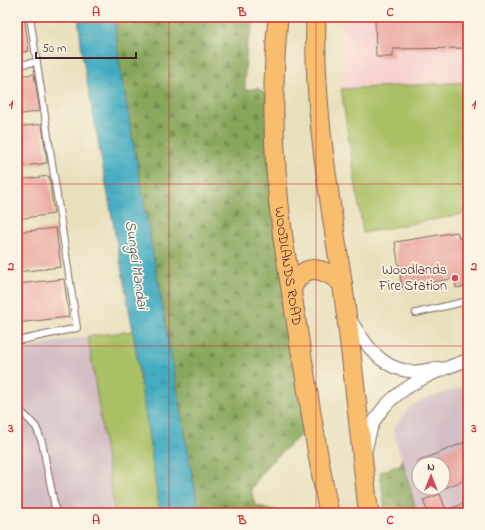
<svg xmlns="http://www.w3.org/2000/svg" width="485" height="530" font-family="'Indie Flower',sans-serif">
<style>
.built{fill:#f7d0ce}
.industrial{fill:#d2bec4;fill-rule:evenodd}
.green{fill:#a9c065;stroke:#7a7048}
.forest{fill:url(#forest-firs);stroke:#686242}
.water{fill:url(#water-ripples);stroke:#466676}
.building{fill:#eaa9a0}
.lines{fill:none;stroke-linecap:round;stroke-linejoin:round}
.service-casing{stroke:#81635e;stroke-width:8}
.minor-casing{stroke:#81635e;stroke-width:14}
.primary-casing{stroke:#81635e;stroke-width:21}
.service{stroke:#fff;stroke-width:6}
.minor{stroke:#fff;stroke-width:12}
.primary{stroke:#f9be6d;stroke-width:19}
.grid{fill:none;stroke:#d62828;stroke-width:1;stroke-opacity:0.55}
.poi-dot{fill:#d1495b;stroke:#fcf5e5;stroke-width:1.5}
.labels{text-anchor:middle;dominant-baseline:central;stroke-width:3.5;stroke-linejoin:round;paint-order:stroke}
.street-label{font-size:14px;fill:#4a1f2b;stroke:#fcf5e5}
.poi-label{font-size:14px;fill:#4a1f2b;stroke:#fcf5e5;text-anchor:end}
.water-label{font-size:15px;font-style:italic;fill:#475767;stroke:#fcf5e5}
.neatline{fill:none;stroke:#d62828;stroke-width:1.5}
.grid-label{font-size:13px;text-anchor:middle;font-weight:bold;fill:#d62828}
</style>
<defs>
<pattern id="forest-firs" width="22" height="20" patternUnits="userSpaceOnUse"><rect width="22" height="20" fill="#86a65a"/><path d="M5 1l3.5 6h-7zM16 11l3.5 6h-7z" fill="#70874b"/></pattern>
<pattern id="water-ripples" width="26" height="14" patternUnits="userSpaceOnUse"><rect width="26" height="14" fill="#42acc1"/><path d="M2 4q2-2 4 0t4 0M15 11q2-2 4 0t4 0" fill="none" stroke="#398b9d"/></pattern>
</defs>
<rect width="100%" height="100%" fill="#fcf5e5"/>
<filter id="ink" filterUnits="userSpaceOnUse"><feTurbulence type="fractalNoise" baseFrequency=".025" numOctaves="2"/><feDisplacementMap in="SourceGraphic" scale="8" xChannelSelector="R" yChannelSelector="G"/><feConvolveMatrix kernelMatrix="1 2 1 2 8 2 1 2 1" color-interpolation-filters="sRGB"/></filter>
<filter id="wash" filterUnits="userSpaceOnUse"><feTurbulence type="fractalNoise" baseFrequency=".012" numOctaves="4" result="noise"/><feDisplacementMap in="SourceGraphic" scale="16" xChannelSelector="R" yChannelSelector="G"/><feGaussianBlur stdDeviation="0.9" result="paint"/><feColorMatrix in="noise" values="0 0 0 0 0 0 0 0 0 0 0 0 0 0 0 0 0 1.4 0 .05"/><feComposite in="paint" operator="in"/></filter>
<g filter="url(#wash)">
<rect width="100%" height="100%" fill="#e8e0bc"/>
<!-- built -->
<polygon class="built" points="340,17 468,17 468,82 341,89"/>
<!-- industrial -->
<g class="industrial">
<polygon points="88,336 115,513 17,513 17,350"/>
<path d="M468 385V513H417L393 430 411 406 425 399ZM419 464H443V488H419Z"/>
</g>
<!-- green -->
<g class="green">
<polygon points="468,82 468,213 363,233 341,89"/>
<polygon points="133,331 160,513 115,513 88,336"/>
</g>
<!-- forest -->
<g class="forest">
<polygon points="114,17 274,17 273,24 255,20 247,45 245,73 245,90 258,88 267,95 306,430 268,465 251,489 255,505 287,513 199,513 119,62"/>
<polygon points="402,459 417,513 385,513 380,472 401,464"/>
</g>
<!-- water -->
<polygon class="water" points="78,17 114,17 119,62 199,513 160,513 133,331 83,60"/>
<g id="blocks">
<!-- building -->
<g class="building">
<polygon points="17,17 24,17 29,51 17,53"/>
<polygon points="375,17 468,17 468,48 393,49 393,57 376,57"/>
<polygon points="34,74 40,111 17,115 17,76"/>
<polygon points="42,124 47,163 17,167 17,127"/>
<polygon points="49,176 54,214 17,219 17,180"/>
<polygon points="56,228 61,267 17,272 17,232"/>
<polygon points="457,232 459,238 468,237 468,286 456,288 455,278 402,288 395,242"/>
<polygon points="64,279 69,317 17,323 17,284"/>
<polygon points="468,441 468,479 429,494 426,488 443,488 443,464 419,464 419,470 416,462"/>
<polygon points="440,494 446,510 468,502 468,513 428,513 423,500"/>
</g>
</g>
</g>
<g filter="url(#ink)">
<use href="#blocks" fill-opacity="0" stroke="#81635e" stroke-width="1"/>
<g class="lines">
<!-- service casing -->
<g class="service-casing">
<g id="service">
<polyline points="17,65 37,62"/>
<polyline points="416,313 468,301"/>
<polyline points="17,341 77,328 30,17"/>
<polyline points="17,407 36,427 42,442 56,513"/>
</g>
</g>
<!-- minor casing -->
<g class="minor-casing">
<g id="minor">
<path d="M350 319C364 342 379 367 408 371 417 373 429 369 439 368"/>
<path d="M365 452C368 443 369 431 374 422 391 389 435 371 468 360"/>
</g>
</g>
<!-- primary casing -->
<g class="primary-casing">
<g id="primary">
<path id="s1" d="M278 17C271 90 273 165 283 238 288 272 294 306 299 340 309 397 317 456 329 513"/>
<path d="M316 17C313 105 329 194 342 281 352 354 359 427 367 500L369 513"/>
<path d="M291 289C294 285 296 279 300 276 312 262 331 274 342 283"/>
</g>
</g>
<!-- service -->
<use href="#service" class="service"/>
<!-- minor -->
<use href="#minor" class="minor"/>
<!-- primary -->
<use href="#primary" class="primary"/>
</g>
</g>
<!-- grid -->
<path class="grid" d="M169 17V513M316 17V513M17 184H468M17 346H468"/>
<!-- markers -->
<circle class="poi-dot" cx="455" cy="278" r="4"/>
<g class="labels">
<!-- street labels -->
<g class="street-label">
<text stroke="none"><textPath href="#s1" startOffset="250">WOODLANDS ROAD</textPath></text>
</g>
<!-- poi labels -->
<g class="poi-label">
<text x="447" y="270">Woodlands<tspan x="447" dy="16">Fire Station</tspan></text>
</g>
<!-- water labels -->
<g class="water-label">
<text transform="translate(136 265) rotate(82)">Sungei Mandai</text>
</g>
</g>
<!-- margin -->
<rect width="485" height="530" fill="none" stroke="#fcf5e5" stroke-width="44"/>
<!-- north arrow -->
<g transform="translate(431 476)"><circle r="19" fill="#fcf5e5" stroke="#b59f9b"/>
<path d="M0-3L7 15L0 10L-7 15Z" fill="#d1495b"/>
<text y="-6" font-size="11" font-weight="bold" text-anchor="middle" fill="#4a1f2b">N</text>
</g>
<!-- scale -->
<path d="M36 52v6h100v-6" fill="none" stroke="#4a1f2b" stroke-width="2"/>
<text x="42" y="52" font-size="12" fill="#4a1f2b" stroke="#fcf5e5" stroke-width="3" paint-order="stroke">50 m</text>
<rect x="22" y="22" width="441" height="486" class="neatline"/>
<g class="grid-label">
<text x="96" y="16">A</text>
<text x="242" y="16">B</text>
<text x="390" y="16">C</text>
<text x="11" y="108">1</text>
<text x="474" y="108">1</text>
<text x="11" y="270">2</text>
<text x="474" y="270">2</text>
<text x="11" y="432">3</text>
<text x="474" y="432">3</text>
<text x="96" y="524">A</text>
<text x="242" y="524">B</text>
<text x="390" y="524">C</text>
</g>
</svg>
